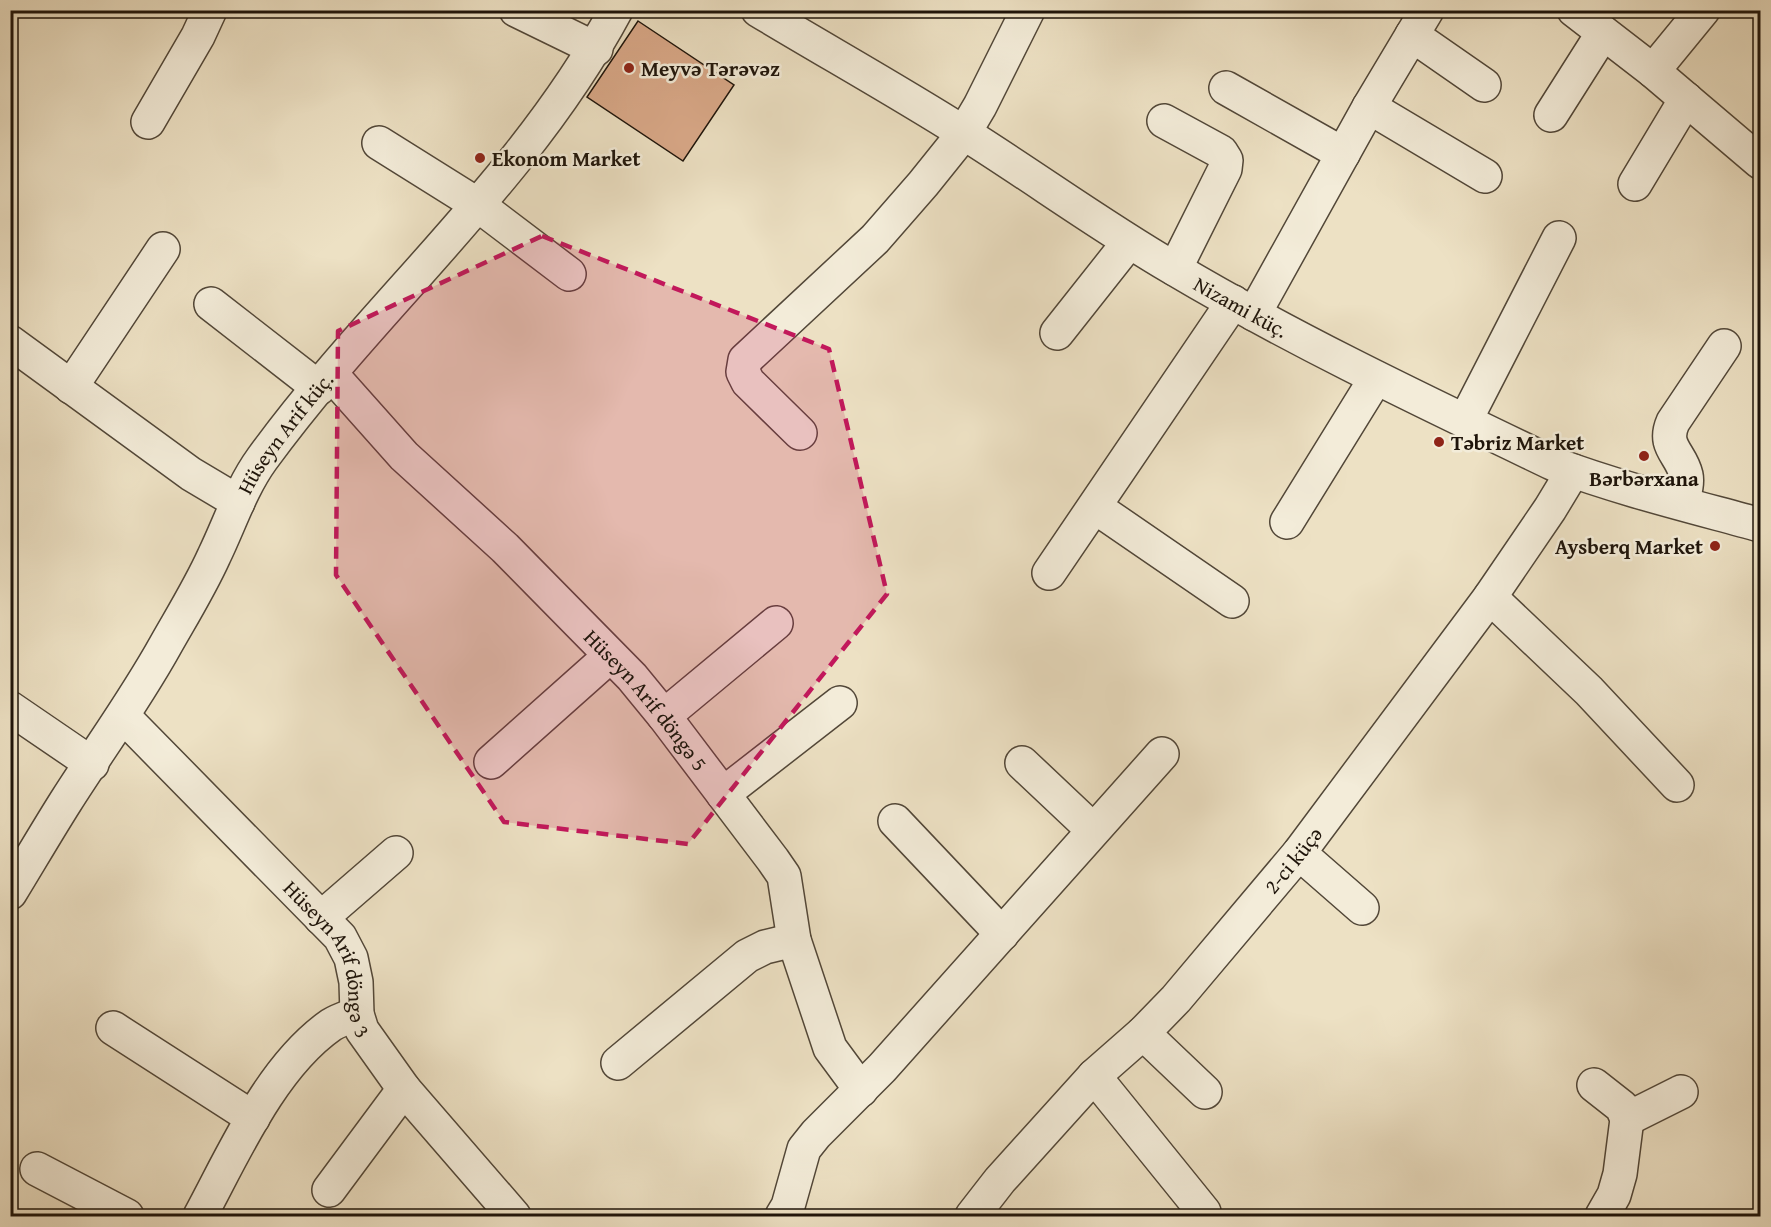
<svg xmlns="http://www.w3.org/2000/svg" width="1771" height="1227" font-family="'Gentium Book Plus',serif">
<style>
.building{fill:#d9a888;stroke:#1e140a;stroke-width:1.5}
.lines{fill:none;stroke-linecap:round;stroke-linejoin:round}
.minor-casing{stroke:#524738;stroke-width:36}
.tertiary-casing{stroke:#524738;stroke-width:36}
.minor{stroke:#f3ecd9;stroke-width:33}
.tertiary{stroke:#f3ecd9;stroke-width:33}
.marked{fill:#c2185b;fill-opacity:0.2;stroke:#c2185b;stroke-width:4.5;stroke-dasharray:12 8;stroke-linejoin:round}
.poi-dot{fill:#8f2418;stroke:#f3ecd9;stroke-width:2}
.labels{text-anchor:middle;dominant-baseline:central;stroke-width:5;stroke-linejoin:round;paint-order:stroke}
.poi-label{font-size:21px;font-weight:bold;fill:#1e140a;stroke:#f3ecd9;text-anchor:start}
.street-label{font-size:21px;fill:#1e140a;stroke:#f3ecd9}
</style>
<rect width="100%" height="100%" fill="#ede1c4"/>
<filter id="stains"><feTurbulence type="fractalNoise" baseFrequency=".00333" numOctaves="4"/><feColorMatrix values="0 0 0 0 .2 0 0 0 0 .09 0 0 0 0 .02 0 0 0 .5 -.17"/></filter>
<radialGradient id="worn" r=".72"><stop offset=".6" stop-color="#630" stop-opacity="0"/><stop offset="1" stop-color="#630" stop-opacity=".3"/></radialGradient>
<!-- building -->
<polygon class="building" points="638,21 734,85 683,161 587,97"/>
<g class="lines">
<!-- minor casing -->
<g class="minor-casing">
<g id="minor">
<polyline points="516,10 596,49"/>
<polyline points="1574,10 1653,71 1760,162"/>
<polyline points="1412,35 1484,85"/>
<polyline points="1653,71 1703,10"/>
<polyline points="1226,88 1343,154"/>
<polyline points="1369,107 1485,176"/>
<polyline points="1551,115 1603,33"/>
<polyline points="1164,121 1221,152 1226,160 1225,169 1175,269"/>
<polyline points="148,122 198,36 210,10"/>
<polyline points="379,143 478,205 569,274"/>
<polyline points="1635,184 1686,99"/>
<polyline points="211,304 319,388"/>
<polyline points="1254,314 1369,107 1427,10"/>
<polyline points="1057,333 1129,242"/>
<polyline points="10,342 191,474 238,502"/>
<path id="s1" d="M331 374 404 456 505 548 632 677 664 716 773 860 784 876 794 940 830 1048 861 1090"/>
<polyline points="71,387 163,249"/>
<polyline points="1465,421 1559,238"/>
<polyline points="800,433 748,382 743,372 745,360 875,239 923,184 964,133 980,106 1028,10"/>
<path d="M1682 503C1684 495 1688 484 1686 475 1681 453 1662 447 1673 422L1724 346"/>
<polyline points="1095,507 1232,601"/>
<polyline points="1287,522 1376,378"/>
<polyline points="1049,573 1233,302"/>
<polyline points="1490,597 1589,691 1677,785"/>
<polyline points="10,708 92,764"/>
<path id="s2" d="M123 716 340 937 351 958 356 982 357 1014 362 1030 404 1089 514 1216"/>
<polyline points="664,716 776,623"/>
<polyline points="491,762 610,656"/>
<polyline points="1022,763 1093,830"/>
<polyline points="723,794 840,703"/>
<polyline points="895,821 1002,934"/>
<polyline points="1299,853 1362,908"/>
<path id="s3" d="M10 893C29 862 47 831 66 801 99 749 135 700 165 646 182 616 200 587 214 556 230 523 241 488 262 459 374 305 525 180 616 10"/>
<polyline points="321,918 396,853"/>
<polyline points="113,1028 253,1118"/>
<polyline points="1143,1033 1205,1092"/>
<polyline points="618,1063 747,956 765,947 794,940"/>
<polyline points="1094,1076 1204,1212"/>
<polyline points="1594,1085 1622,1107 1627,1119 1620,1174 1614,1195 1602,1216"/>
<polyline points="1627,1119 1681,1092"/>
<polyline points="37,1169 127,1216"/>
<polyline points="329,1190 404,1089"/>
<path d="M200 1216C234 1153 271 1067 331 1025 339 1020 349 1017 357 1014"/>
<polyline points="782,1216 788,1206 804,1149 816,1134 882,1068 1162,754"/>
<path id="s4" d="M972 1216 1000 1180 1094 1076 1143 1033 1176 999 1299 853 1490 597 1550 509 1573 471"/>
</g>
</g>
<!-- tertiary casing -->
<g class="tertiary-casing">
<g id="tertiary">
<path id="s5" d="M758 10C826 51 896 90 964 133 1034 177 1101 226 1173 268 1296 341 1425 402 1554 464 1621 489 1691 506 1760 525"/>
</g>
</g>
<!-- minor -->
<use href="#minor" class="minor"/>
<!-- tertiary -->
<use href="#tertiary" class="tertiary"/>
</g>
<!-- marked area -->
<path class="marked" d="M542 236 829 349 887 594 688 844 504 822 336 575 338 331Z"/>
<!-- markers -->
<g class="poi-dot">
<circle cx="629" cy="68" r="6"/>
<circle cx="480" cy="158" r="6"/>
<circle cx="1439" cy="442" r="6"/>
<circle cx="1644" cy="456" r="6"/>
<circle cx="1715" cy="546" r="6"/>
</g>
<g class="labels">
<!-- poi labels -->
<g class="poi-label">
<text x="641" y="68">Meyvə Tərəvəz</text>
<text x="492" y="158">Ekonom Market</text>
<text x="1451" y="442">Təbriz Market</text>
<text x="1644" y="478" text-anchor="middle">Bərbərxana</text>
<text x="1703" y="546" text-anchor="end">Aysberq Market</text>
</g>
<!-- street labels -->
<g class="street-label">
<text stroke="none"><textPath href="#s5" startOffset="567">Nizami küç.</textPath></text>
<text stroke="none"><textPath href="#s3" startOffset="537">Hüseyn Arif küç.</textPath></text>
<text stroke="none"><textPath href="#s1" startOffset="454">Hüseyn Arif döngə 5</textPath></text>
<text stroke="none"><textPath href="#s4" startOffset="480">2-ci küçə</textPath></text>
<text stroke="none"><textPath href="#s2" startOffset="324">Hüseyn Arif döngə 3</textPath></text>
</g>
</g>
<!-- margin -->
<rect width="1771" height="1227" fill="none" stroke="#ede1c4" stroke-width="36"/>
<rect x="12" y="12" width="1747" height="1203" fill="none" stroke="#1e140a" stroke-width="3"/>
<rect x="18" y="18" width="1735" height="1191" fill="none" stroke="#1e140a" stroke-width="1.5"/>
<rect width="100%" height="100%" filter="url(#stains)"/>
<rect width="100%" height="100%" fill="url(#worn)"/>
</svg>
